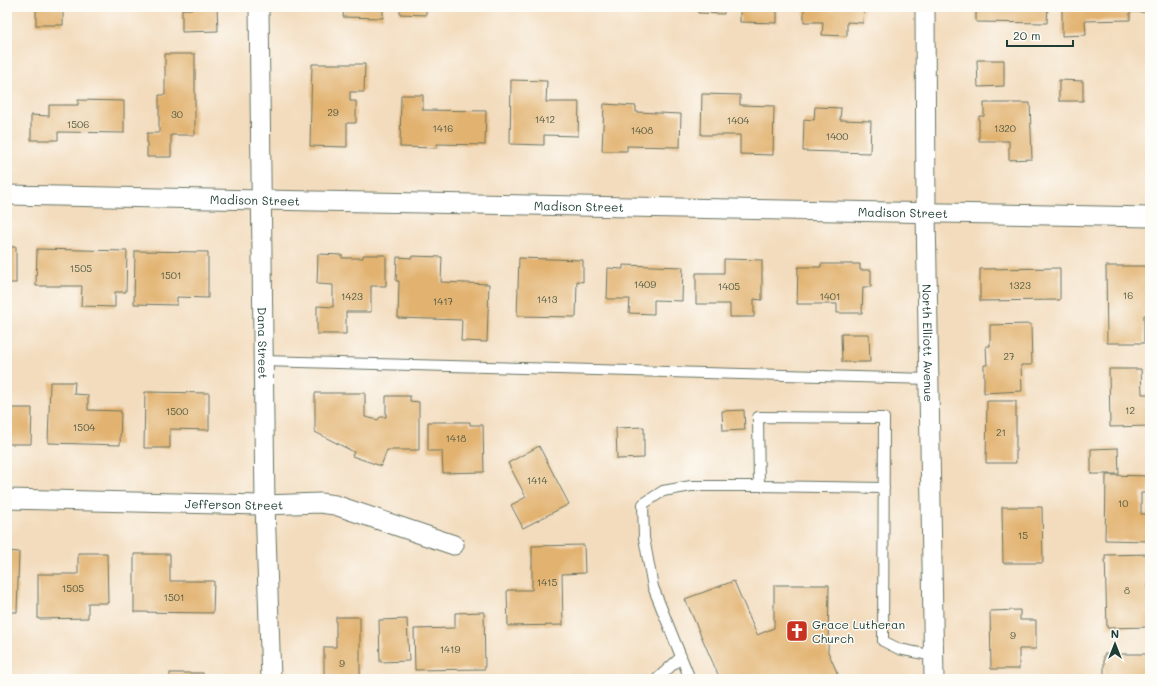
<svg xmlns="http://www.w3.org/2000/svg" width="1157" height="686" font-family="Mali,sans-serif">
<style>
.building{fill:#e2b270}
.lines{fill:none;stroke-linecap:round;stroke-linejoin:round}
.lane-casing{stroke:#697564;stroke-width:12}
.street-casing{stroke:#697564;stroke-width:21}
.lane{stroke:#fff;stroke-width:10}
.street{stroke:#fff;stroke-width:19}
.labels{text-anchor:middle;dominant-baseline:central;stroke-width:3;stroke-linejoin:round;paint-order:stroke}
.number-label{font-size:10px;fill:#505a43}
.street-label{font-size:12px;fill:#1f3d34;stroke:#fdfcf7}
.poi-label{font-size:12px;fill:#1f3d34;stroke:#fdfcf7;text-anchor:start}
</style>
<rect width="100%" height="100%" fill="#fdfcf7"/>
<filter id="ink" filterUnits="userSpaceOnUse"><feTurbulence type="fractalNoise" baseFrequency=".025" numOctaves="2"/><feDisplacementMap in="SourceGraphic" scale="8" xChannelSelector="R" yChannelSelector="G"/><feConvolveMatrix kernelMatrix="1 2 1 2 8 2 1 2 1" color-interpolation-filters="sRGB"/></filter>
<filter id="wash" filterUnits="userSpaceOnUse"><feTurbulence type="fractalNoise" baseFrequency=".012" numOctaves="4" result="noise"/><feDisplacementMap in="SourceGraphic" scale="16" xChannelSelector="R" yChannelSelector="G"/><feGaussianBlur stdDeviation="0.9" result="paint"/><feColorMatrix in="noise" values="0 0 0 0 0 0 0 0 0 0 0 0 0 0 0 0 0 1.4 0 .05"/><feComposite in="paint" operator="in"/></filter>
<g filter="url(#wash)">
<rect width="100%" height="100%" fill="#f3dcbd"/>
<g id="blocks">
<!-- building -->
<g class="building">
<rect x="36" y="7" width="27" height="18"/>
<polygon points="194,7 217,7 218,31 182,32 182,9 194,9"/>
<polygon points="344,7 383,7 383,18 343,17"/>
<polygon points="400,7 426,7 426,15 400,14"/>
<rect x="504" y="7" width="22" height="2"/>
<polygon points="699,7 724,7 724,14 698,13"/>
<polygon points="740,7 777,7 777,23 740,22"/>
<polygon points="804,7 864,7 863,23 847,22 847,36 822,35 823,22 804,22"/>
<polygon points="976,7 1048,7 1047,23 976,22"/>
<polygon points="1062,7 1150,7 1150,12 1130,12 1130,20 1085,21 1086,35 1062,36"/>
<polygon points="165,54 195,54 195,135 171,135 171,157 147,157 147,133 159,133 159,95 165,95"/>
<polygon points="977,60 1004,60 1004,86 978,87"/>
<polygon points="312,64 365,64 364,92 350,92 350,101 356,101 356,123 347,123 347,147 310,146"/>
<polygon points="511,80 547,81 546,102 579,102 578,136 544,135 544,145 510,144"/>
<polygon points="1059,80 1083,81 1083,101 1059,101"/>
<polygon points="702,94 740,95 740,105 774,106 773,155 740,154 740,135 701,135"/>
<polygon points="401,95 423,95 423,110 486,111 485,145 437,144 437,148 400,147"/>
<polygon points="78,100 124,101 124,133 58,132 58,140 31,140 31,115 49,116 49,105 78,105"/>
<polygon points="984,103 1030,103 1032,159 1009,160 1009,141 979,141 979,116 984,116"/>
<polygon points="604,104 636,106 636,112 681,114 680,147 627,146 627,151 602,151"/>
<polygon points="815,107 841,108 840,120 871,121 870,153 803,151 804,119 814,120"/>
<rect x="7" y="247" width="9" height="36"/>
<polygon points="37,249 127,251 126,292 115,292 115,307 81,306 82,286 36,286"/>
<polygon points="135,251 208,252 208,298 177,297 177,305 134,304"/>
<polygon points="318,254 342,255 342,258 363,258 363,255 386,255 386,286 371,286 371,312 346,312 346,334 317,334 317,306 333,307 333,285 317,284"/>
<polygon points="412,256 442,257 441,282 489,284 487,342 461,341 462,320 398,318 399,281 396,281 397,257 412,258"/>
<polygon points="519,258 583,260 583,282 577,281 576,317 517,316"/>
<polygon points="724,259 762,260 762,300 754,299 754,317 730,317 730,304 696,304 696,273 724,273"/>
<polygon points="821,264 860,264 860,270 871,270 871,287 863,287 862,313 837,313 837,304 797,304 798,267 821,267"/>
<polygon points="623,265 683,267 682,301 654,300 654,314 629,313 630,299 607,299 608,268 623,269"/>
<polygon points="1106,266 1150,266 1150,315 1144,315 1144,343 1107,343"/>
<polygon points="1060,268 1060,300 980,301 980,269"/>
<polygon points="1031,324 1032,365 1021,365 1022,391 984,393 984,365 987,365 986,346 990,346 990,325"/>
<polygon points="841,334 869,334 870,362 842,362"/>
<polygon points="1109,369 1141,369 1142,394 1150,394 1150,426 1110,427"/>
<polygon points="50,382 75,382 74,394 88,395 88,410 121,411 120,445 48,443"/>
<polygon points="145,392 209,393 209,430 170,429 170,448 144,448"/>
<polygon points="315,393 365,393 365,417 378,420 380,417 386,417 386,396 410,396 410,401 419,402 419,450 387,450 381,466 352,456 354,452 315,432"/>
<polygon points="987,401 1016,401 1016,463 986,463"/>
<polygon points="7,408 32,408 31,444 7,444"/>
<polygon points="744,410 745,430 723,431 722,411"/>
<polygon points="428,422 470,422 470,425 483,425 484,472 443,473 442,451 428,451"/>
<polygon points="644,427 644,458 617,459 616,428"/>
<polygon points="539,446 569,504 523,528 511,505 526,497 508,463"/>
<polygon points="1118,448 1119,474 1091,474 1091,449"/>
<polygon points="1106,475 1150,476 1149,493 1141,493 1141,514 1150,514 1150,541 1105,540"/>
<polygon points="1002,507 1042,507 1043,563 1003,563"/>
<polygon points="584,545 585,573 562,574 563,625 508,626 507,590 532,590 532,546"/>
<polygon points="7,551 19,552 17,612 7,612"/>
<polygon points="78,553 107,553 108,603 88,603 88,618 38,619 38,574 78,574"/>
<polygon points="134,554 170,554 170,581 214,581 213,613 134,612"/>
<polygon points="1150,554 1150,584 1148,584 1148,595 1150,595 1150,627 1107,628 1105,555"/>
<polygon points="734,581 757,635 774,628 774,585 829,585 828,652 840,679 720,679 685,599"/>
<polygon points="1020,610 1020,620 1036,620 1036,649 1019,649 1019,669 991,669 990,611"/>
<polygon points="484,612 485,669 415,670 414,629 455,628 455,613"/>
<polygon points="336,617 360,617 360,678 324,678 324,647 336,647"/>
<polygon points="407,619 409,661 380,662 379,620"/>
<polygon points="1104,654 1150,654 1150,677 1148,677 1148,679 1104,678"/>
<rect x="170" y="673" width="33" height="6"/>
</g>
</g>
</g>
<g filter="url(#ink)">
<use href="#blocks" fill-opacity="0" stroke="#697564" stroke-width="1"/>
<g class="lines">
<!-- lane casing -->
<g class="lane-casing">
<g id="lane">
<polyline points="263,361 929,379"/>
<polyline points="759,486 884,488"/>
<polyline points="657,679 681,657"/>
<polyline points="690,679 653,587 644,538 643,504 663,491 691,486 759,486 758,417 884,418 883,641 899,649 934,656"/>
</g>
</g>
<!-- street casing -->
<g class="street-casing">
<g id="street">
<path id="s1" d="M259 7 265 505 271 679"/>
<path id="s2" d="M925 7 926 213 934 679"/>
<path id="s3" d="M7 195 1150 217"/>
<path id="s4" d="M7 499 265 505 320 503 335 505 454 545"/>
</g>
</g>
<!-- lane -->
<use href="#lane" class="lane"/>
<!-- street -->
<use href="#street" class="street"/>
</g>
</g>
<!-- icons -->
<defs>
<g id="church-square" transform="scale(1.15)"><rect x="-9" y="-9" width="18" height="18" rx="4" fill="#c8321e" stroke="#fdfcf7"/><path d="M-1.2-6h2.4v3.5h3.3v2.4h-3.3V6h-2.4V-.1h-3.3v-2.4h3.3Z" fill="#fff"/></g>
</defs>
<g fill-rule="evenodd">
<use href="#church-square" x="797" y="631"/>
</g>
<g class="labels">
<!-- number labels -->
<g class="number-label">
<text x="333" y="112">29</text>
<text x="177" y="114">30</text>
<text x="545" y="119">1412</text>
<text x="738" y="120">1404</text>
<text x="78" y="124">1506</text>
<text x="443" y="128">1416</text>
<text x="1005" y="128">1320</text>
<text x="642" y="130">1408</text>
<text x="837" y="136">1400</text>
<text x="81" y="268">1505</text>
<text x="171" y="275">1501</text>
<text x="645" y="284">1409</text>
<text x="1020" y="285">1323</text>
<text x="729" y="286">1405</text>
<text x="1128" y="295">16</text>
<text x="352" y="296">1423</text>
<text x="830" y="296">1401</text>
<text x="547" y="299">1413</text>
<text x="443" y="301">1417</text>
<text x="1009" y="356">27</text>
<text x="1130" y="410">12</text>
<text x="177" y="411">1500</text>
<text x="84" y="427">1504</text>
<text x="1001" y="432">21</text>
<text x="456" y="438">1418</text>
<text x="537" y="480">1414</text>
<text x="1123" y="503">10</text>
<text x="1023" y="535">15</text>
<text x="547" y="582">1415</text>
<text x="73" y="588">1505</text>
<text x="1127" y="590">8</text>
<text x="174" y="597">1501</text>
<text x="1013" y="635">9</text>
<text x="450" y="649">1419</text>
<text x="342" y="663">9</text>
</g>
<!-- street labels -->
<g class="street-label">
<text stroke="none"><textPath href="#s3" startOffset="248">Madison Street</textPath></text>
<text stroke="none"><textPath href="#s3" startOffset="572">Madison Street</textPath></text>
<text stroke="none"><textPath href="#s3" startOffset="896">Madison Street</textPath></text>
<text stroke="none"><textPath href="#s1" startOffset="336">Dana Street</textPath></text>
<text stroke="none"><textPath href="#s2" startOffset="336">North Elliott Avenue</textPath></text>
<text stroke="none"><textPath href="#s4" startOffset="227">Jefferson Street</textPath></text>
</g>
<!-- poi labels -->
<g class="poi-label">
<text x="812" y="624">Grace Lutheran<tspan x="812" dy="14">Church</tspan></text>
</g>
</g>
<!-- margin -->
<rect width="1157" height="686" fill="none" stroke="#fdfcf7" stroke-width="24"/>
<!-- north arrow -->
<g transform="translate(1115 644)" stroke="#fdfcf7" stroke-width="3" paint-order="stroke">
<path d="M0-3L7 15L0 10L-7 15Z" fill="#1f3d34"/>
<text y="-6" font-size="11" font-weight="bold" text-anchor="middle" fill="#1f3d34">N</text>
</g>
<!-- scale -->
<path d="M1007 40v6h66v-6" fill="none" stroke="#1f3d34" stroke-width="2"/>
<text x="1013" y="40" font-size="12" fill="#1f3d34" stroke="#fdfcf7" stroke-width="3" paint-order="stroke">20 m</text>
</svg>
